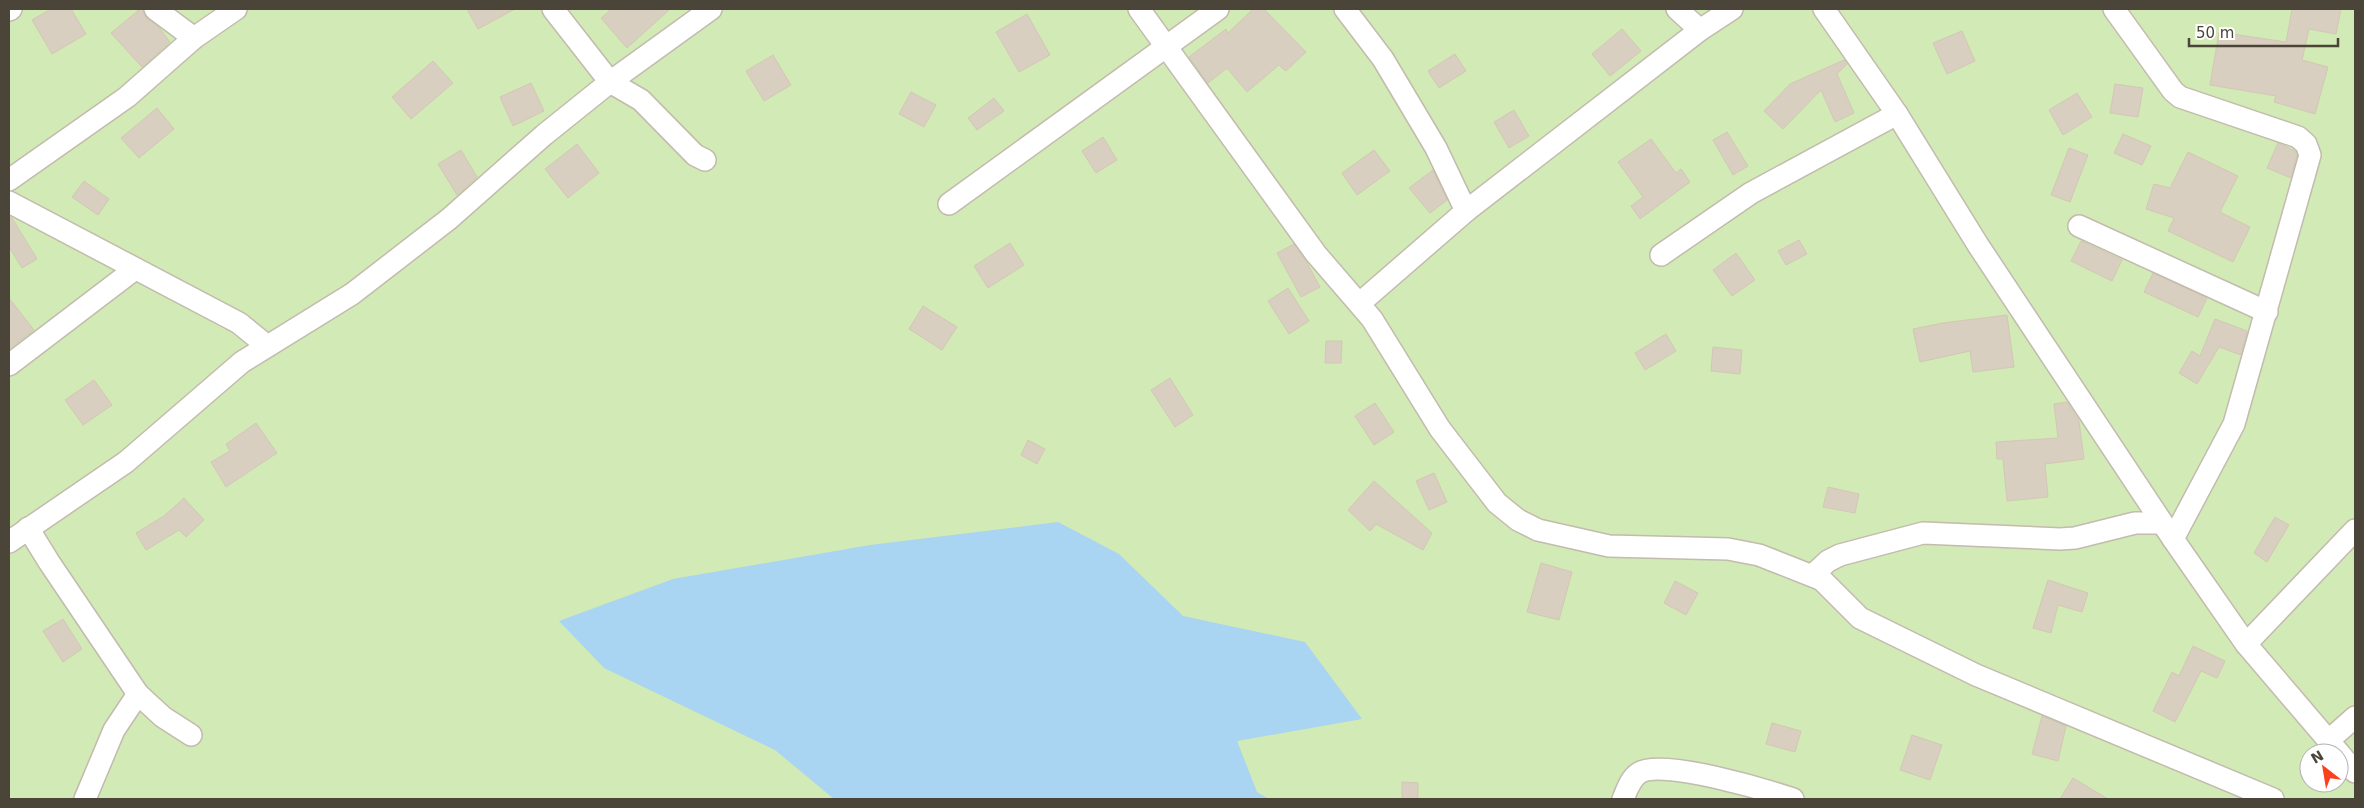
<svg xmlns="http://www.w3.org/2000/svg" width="2364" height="808" font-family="'DejaVu Sans',sans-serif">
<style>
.green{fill:#d2eab5;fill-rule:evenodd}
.water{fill:#a9d4f2}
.building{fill:#d8cfc1;stroke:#d3c7b4}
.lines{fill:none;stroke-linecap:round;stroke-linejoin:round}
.minor-casing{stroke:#c2bbae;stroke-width:24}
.minor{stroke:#fff;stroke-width:21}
</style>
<rect width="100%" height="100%" fill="#f6f3ec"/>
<!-- green -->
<path class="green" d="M9 9H2355V799H9ZM2309 753H2339V783H2309Z"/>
<!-- water -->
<polygon class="water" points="1058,522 1119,554 1183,616 1305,642 1362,719 1237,741 1257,792 1269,799 834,799 775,750 604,668 559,621 673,579 870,545"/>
<!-- building -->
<g class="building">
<polygon points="51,9 71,9 86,34 52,54 32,20"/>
<polygon points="140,9 143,9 147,19 158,26 170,42 142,67 111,33"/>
<polygon points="467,9 515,9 478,29"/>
<polygon points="612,9 670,9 627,48 601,18"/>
<polygon points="1253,9 1264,9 1306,52 1286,71 1279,65 1247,92 1227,68 1208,83 1189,57 1226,29 1228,33"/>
<polygon points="2292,9 2341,9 2336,34 2309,29 2302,60 2328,67 2315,114 2274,102 2276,96 2210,85 2219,32 2286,42"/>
<polygon points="1027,14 1050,55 1019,72 996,32"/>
<polygon points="1622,29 1641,51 1610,76 1592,54"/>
<polygon points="1962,31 1975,61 1947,74 1933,43"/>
<polygon points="1455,54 1466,71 1439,88 1428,71"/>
<polygon points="773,55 791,85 764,101 746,71"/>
<polygon points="1844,60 1847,64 1837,74 1854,113 1835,122 1821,90 1783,129 1764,111 1790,84"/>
<polygon points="433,61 453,83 411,119 392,97"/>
<polygon points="531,83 544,111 513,126 500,97"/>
<polygon points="2115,84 2143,88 2138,117 2110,113"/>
<polygon points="911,92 936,105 924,127 899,114"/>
<polygon points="2077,93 2092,117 2063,135 2049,110"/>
<polygon points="994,98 1004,111 977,130 968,118"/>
<polygon points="157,108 174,129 139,158 121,138"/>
<polygon points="1514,110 1529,136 1509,148 1494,122"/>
<polygon points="1727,132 1748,166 1733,175 1713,140"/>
<polygon points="2123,134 2151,146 2142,165 2114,153"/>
<polygon points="1103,137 1117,160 1096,173 1082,151"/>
<polygon points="1651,139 1676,173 1681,169 1690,182 1640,219 1631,206 1643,197 1618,162"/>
<polygon points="2278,143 2295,151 2297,155 2291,178 2267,168"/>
<polygon points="577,144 599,173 568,198 545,169"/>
<polygon points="2069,148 2088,155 2070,202 2051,195"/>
<polygon points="461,150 477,177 457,195 438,164"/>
<polygon points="1374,150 1390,171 1357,195 1342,173"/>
<polygon points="2188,152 2238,176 2220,212 2250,227 2233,262 2168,231 2174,218 2146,209 2154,184 2170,188"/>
<polygon points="1433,170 1447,200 1430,213 1409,188"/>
<polygon points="84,181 109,199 98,215 72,197"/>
<polygon points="9,216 12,218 37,259 22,268 9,247"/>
<polygon points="1799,240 1807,254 1786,265 1778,251"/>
<polygon points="2081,241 2122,260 2112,281 2071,261"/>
<polygon points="1010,243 1024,265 988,288 974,266"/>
<polygon points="1294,244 1307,263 1320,287 1301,297 1277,253"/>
<polygon points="1736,253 1755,280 1732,296 1713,270"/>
<polygon points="2153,273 2207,298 2198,317 2144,292"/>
<polygon points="1288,288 1309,321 1289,334 1268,301"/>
<polygon points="9,298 34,330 9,349"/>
<polygon points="923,306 957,327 942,350 909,329"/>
<polygon points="2007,315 2014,367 1973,372 1970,351 1920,362 1913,329 1943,323"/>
<polygon points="2215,319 2247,331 2241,355 2219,347 2197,384 2179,373 2192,351 2200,356"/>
<polygon points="1666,334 1676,351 1645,370 1635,353"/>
<polygon points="1326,341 1342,341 1341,363 1325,363"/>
<polygon points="1713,347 1742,350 1740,374 1711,371"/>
<polygon points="1170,378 1193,415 1175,427 1151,390"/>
<polygon points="94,380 112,405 83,425 65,400"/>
<polygon points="2067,402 2079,421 2084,459 2045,464 2048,497 2007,501 2003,459 1997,459 1996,442 2058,438 2054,404"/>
<polygon points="1375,403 1394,432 1374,445 1355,416"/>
<polygon points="256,423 277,453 226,487 211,462 230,451 226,444"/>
<polygon points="1028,440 1045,449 1037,464 1021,455"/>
<polygon points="1434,473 1447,502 1429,510 1416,481"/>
<polygon points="1374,481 1432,533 1423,550 1376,524 1370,531 1348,510"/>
<polygon points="1828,487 1859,494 1855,513 1823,507"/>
<polygon points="184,498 204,520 186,537 179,530 146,550 136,533 164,516"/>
<polygon points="2275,517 2289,525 2267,562 2254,553"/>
<polygon points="1541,563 1572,572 1559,620 1527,612"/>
<polygon points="2048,580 2088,593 2082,612 2058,605 2051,633 2033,628"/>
<polygon points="1675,581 1698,593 1686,615 1664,603"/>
<polygon points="63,619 82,649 63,662 43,631"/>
<polygon points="2193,646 2225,661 2217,678 2201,671 2175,722 2153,711 2172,672 2179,676"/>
<polygon points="2042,716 2066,726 2058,761 2032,754"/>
<polygon points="1772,723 1801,731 1795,752 1766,744"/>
<polygon points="1912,735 1942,745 1930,780 1900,770"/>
<polygon points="2073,778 2108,799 2060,799"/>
<polygon points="1402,782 1418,783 1418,799 1402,799"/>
</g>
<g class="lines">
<!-- minor casing -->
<g class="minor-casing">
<g id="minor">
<polyline points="155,9 194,38"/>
<polyline points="553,9 610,82 641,100 695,155 705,160"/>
<polyline points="1139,9 1316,254 1372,319 1440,429 1497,503 1518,520 1538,530 1609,546 1728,549 1759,555 1820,579"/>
<polyline points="1345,9 1383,59 1436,148 1466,211"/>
<polyline points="1677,9 1700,30"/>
<polyline points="1824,9 1897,114 1978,245 2173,539 2246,644 2339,753"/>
<polyline points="2114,9 2173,91 2180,97 2298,137 2306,144 2310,155 2234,424 2173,539"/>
<polyline points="9,10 11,9"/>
<polyline points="9,180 127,97 194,38 236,9"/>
<polyline points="9,202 239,323 266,345"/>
<polyline points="949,204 1218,9"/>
<polyline points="2079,226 2267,312"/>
<polyline points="1661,255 1751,193 1897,114"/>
<polyline points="1360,303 1466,211 1700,30 1732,9"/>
<polyline points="9,365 135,269"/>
<polyline points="2162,523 2135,523 2075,538 2060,539 1923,533 1840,555 1828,561 1815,573 1860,618 1976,675 2273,799"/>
<polyline points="28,528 49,562 138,694 163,717 191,735"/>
<polyline points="9,542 126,462 242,362 352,294 449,219 544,135 610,82 711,9"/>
<polyline points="2246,644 2355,530"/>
<polyline points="2328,741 2355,717"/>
<polyline points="2339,753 2355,772"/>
<polyline points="85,799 114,730 138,694"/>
<path d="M1623 799C1627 790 1630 779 1639 773 1661 758 1766 790 1793 799"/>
</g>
</g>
<!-- minor -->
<use href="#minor" class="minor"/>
</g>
<!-- border -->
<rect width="2364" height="808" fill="none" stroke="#4b4439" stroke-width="20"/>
<!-- north arrow -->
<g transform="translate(2324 768) rotate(329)"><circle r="24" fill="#ffffff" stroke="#b7b4b0"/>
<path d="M0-4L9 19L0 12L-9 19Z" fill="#fc3f1d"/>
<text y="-8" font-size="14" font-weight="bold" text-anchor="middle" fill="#4b4439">N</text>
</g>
<!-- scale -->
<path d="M2189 38v8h149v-8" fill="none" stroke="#4b4439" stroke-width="2.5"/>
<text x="2196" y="38" font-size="15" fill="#4b4439" stroke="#ffffff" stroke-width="4" paint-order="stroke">50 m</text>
</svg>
